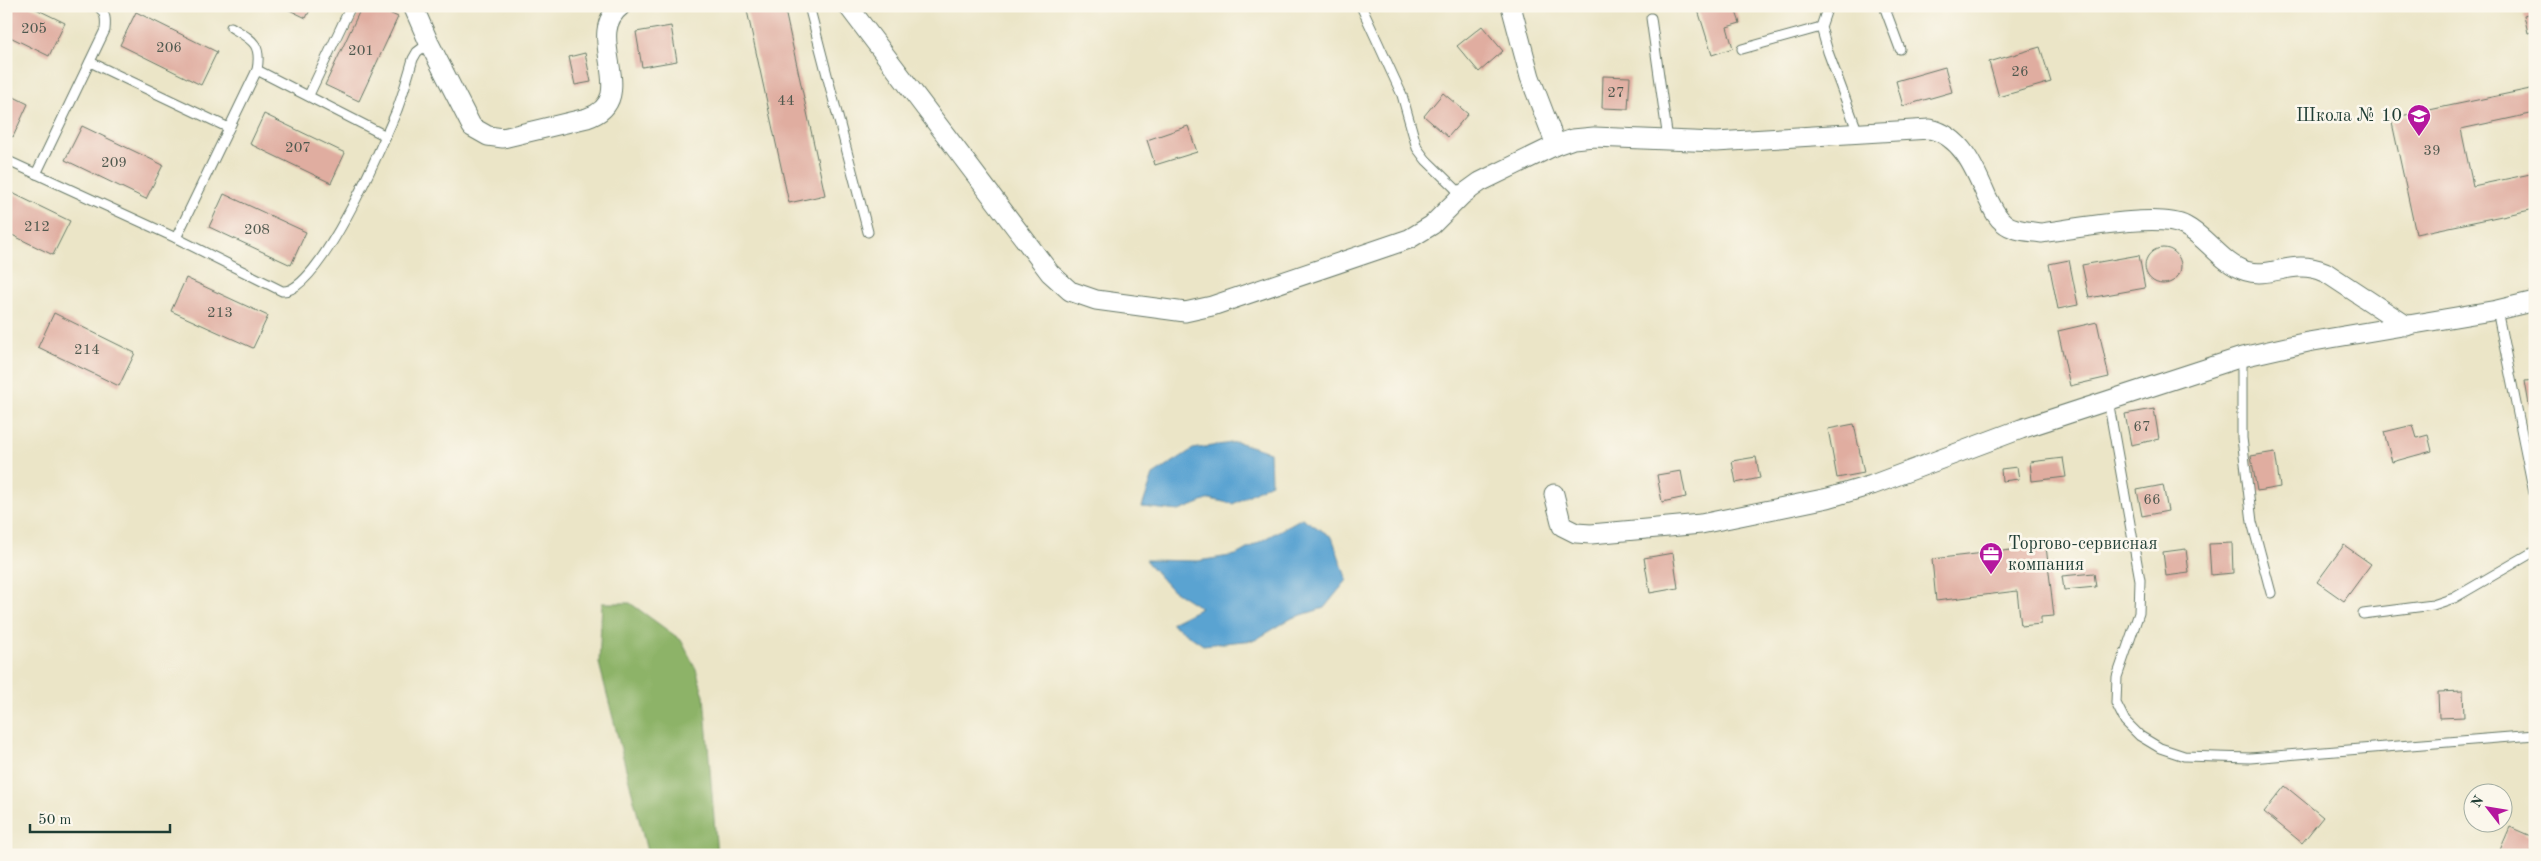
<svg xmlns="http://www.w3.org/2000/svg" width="2541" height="861" font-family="'Old Standard TT',serif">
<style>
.forest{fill:#8db368;stroke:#56784e}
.water{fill:#5aa3d1;stroke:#3c7082}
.building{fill:#e0ada0}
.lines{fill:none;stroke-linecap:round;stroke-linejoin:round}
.lane-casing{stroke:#667867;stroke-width:11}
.street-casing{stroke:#667867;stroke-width:21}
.lane{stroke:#fff;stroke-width:9}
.street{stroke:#fff;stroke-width:19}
.labels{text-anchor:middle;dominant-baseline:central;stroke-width:5;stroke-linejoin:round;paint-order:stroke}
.number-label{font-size:15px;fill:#4f594f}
.poi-label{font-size:18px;fill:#1f3d34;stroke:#fbf7ec;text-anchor:end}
</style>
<rect width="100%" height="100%" fill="#fbf7ec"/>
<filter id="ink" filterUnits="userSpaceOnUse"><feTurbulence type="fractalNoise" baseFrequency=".02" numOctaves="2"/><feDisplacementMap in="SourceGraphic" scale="10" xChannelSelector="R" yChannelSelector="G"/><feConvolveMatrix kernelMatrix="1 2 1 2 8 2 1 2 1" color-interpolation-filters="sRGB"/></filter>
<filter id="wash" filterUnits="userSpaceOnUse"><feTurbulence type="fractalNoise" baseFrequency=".0096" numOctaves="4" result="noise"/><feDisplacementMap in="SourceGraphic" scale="20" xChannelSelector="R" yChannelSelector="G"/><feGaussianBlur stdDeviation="1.12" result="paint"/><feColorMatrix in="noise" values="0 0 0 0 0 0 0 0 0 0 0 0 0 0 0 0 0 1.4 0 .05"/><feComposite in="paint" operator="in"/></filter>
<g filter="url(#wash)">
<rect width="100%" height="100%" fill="#ebe5c7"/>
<!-- forest -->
<polygon class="forest" points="602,603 630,603 681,640 696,669 704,696 717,855 648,855 599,663"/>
<!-- water -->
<g class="water">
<polygon points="1237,442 1270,452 1271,483 1233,504 1210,499 1179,511 1142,507 1153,475 1193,449"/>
<polygon points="1302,518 1332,537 1347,580 1324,608 1292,618 1255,640 1203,645 1171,623 1201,608 1170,588 1145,560 1198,561 1236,555"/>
</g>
<g id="blocks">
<!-- building -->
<g class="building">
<polygon points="6,6 30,6 65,23 49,56 6,35"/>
<polygon points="281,6 312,6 306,18"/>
<polygon points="362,6 374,6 398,17 359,101 325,85"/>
<polygon points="746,6 784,6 825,195 789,203"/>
<polygon points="1709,6 1734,6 1740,23 1727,27 1733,48 1712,55 1698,10"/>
<polygon points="136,12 217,52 201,85 120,45"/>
<polygon points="2535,12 2535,31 2528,33 2524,15"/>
<polygon points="671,26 677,61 642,67 636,32"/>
<polygon points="1482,26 1503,51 1479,72 1457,46"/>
<polygon points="2040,47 2051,82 1999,97 1989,62"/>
<polygon points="585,53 591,82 575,85 569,57"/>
<polygon points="1945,67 1952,92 1903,106 1896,81"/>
<polygon points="1603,76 1630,77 1628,109 1602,108"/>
<polygon points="2535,88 2535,113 2461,129 2473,186 2535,173 2535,209 2416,234 2391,118"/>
<polygon points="6,93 28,104 13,137 6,133"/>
<polygon points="1443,93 1468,114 1448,137 1424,116"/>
<polygon points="264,114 345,153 331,183 250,144"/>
<polygon points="82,126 163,165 146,199 65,160"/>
<polygon points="1188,126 1197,152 1155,165 1147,140"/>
<polygon points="6,190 70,221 53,255 6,232"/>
<polygon points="224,194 306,232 291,265 209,227"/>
<circle cx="2163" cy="266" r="18"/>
<polygon points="2139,255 2145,288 2089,298 2082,265"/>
<polygon points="2069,260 2078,305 2058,309 2049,264"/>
<polygon points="186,278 268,316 253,348 171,311"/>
<polygon points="54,313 135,353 119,386 38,347"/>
<polygon points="2097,322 2109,377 2070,386 2058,331"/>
<polygon points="2535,380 2535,404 2529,405 2525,381"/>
<polygon points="2154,409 2159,439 2131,445 2125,414"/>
<polygon points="1854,424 1864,473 1837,478 1828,429"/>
<polygon points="2413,425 2417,438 2428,435 2432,451 2392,462 2384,432"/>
<polygon points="2275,452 2280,487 2257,491 2251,456"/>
<polygon points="1756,457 1760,478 1736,483 1732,461"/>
<polygon points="2063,458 2066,477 2032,481 2030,462"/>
<polygon points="2017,467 2019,479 2002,481 2001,469"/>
<polygon points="1681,471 1686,497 1662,502 1657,475"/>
<polygon points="2163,485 2168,511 2142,516 2137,490"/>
<polygon points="2232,543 2233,573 2211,575 2209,544"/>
<polygon points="2344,545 2371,564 2344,601 2317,582"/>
<polygon points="2046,546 2054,616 2041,617 2041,624 2021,626 2017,591 1936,601 1932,559"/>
<polygon points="2186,549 2189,573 2166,576 2163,552"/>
<polygon points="1673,553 1678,588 1650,593 1644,558"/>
<polygon points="2094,573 2096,587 2064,590 2062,576"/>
<polygon points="2463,691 2464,717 2439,718 2438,692"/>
<polygon points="2285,786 2323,817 2302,843 2264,812"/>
<polygon points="2510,827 2535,838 2530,855 2510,855 2500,850"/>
</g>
</g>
</g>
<g filter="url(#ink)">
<use href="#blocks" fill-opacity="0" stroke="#667867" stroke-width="1"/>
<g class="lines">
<!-- lane casing -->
<g class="lane-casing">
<g id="lane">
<polyline points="809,6 868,232"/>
<polyline points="1361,6 1402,95 1417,148 1426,160 1462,195"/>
<polyline points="1828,6 1821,27 1828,52 1858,133"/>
<polyline points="1884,6 1900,49"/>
<polyline points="1651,18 1668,140"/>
<polyline points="1742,49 1821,27"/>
<polyline points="90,62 229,128"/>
<polyline points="257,70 386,136"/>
<polyline points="309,95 351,6"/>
<path d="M6 160 176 238 282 291C319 294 383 143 397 110 403 94 408 76 413 59L417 52 429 43"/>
<path d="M36 174 105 30C106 20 106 13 98 6"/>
<path d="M176 238 257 70C262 43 252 40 231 27"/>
<polyline points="2497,310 2535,498"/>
<polyline points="2242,357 2242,438 2252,522 2271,593"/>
<polyline points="2108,400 2140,580 2139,613 2117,677 2116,703 2125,721 2140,736 2160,748 2184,756 2250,758 2535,735"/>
<polyline points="2363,614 2433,605 2454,598 2535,551"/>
</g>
</g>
<!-- street casing -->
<g class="street-casing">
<g id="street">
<path d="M413 6 429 43 472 127 488 136 503 138 587 118C643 99 581 36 621 6"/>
<path d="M848 6 1050 273 1070 291 1096 300 1185 312 1212 306 1409 239 1432 225 1462 195 1480 182 1556 145 1573 139 1594 137 1716 142 1930 129C1962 136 1975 169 1987 197 1992 206 1995 216 2004 223 2013 231 2029 231 2041 233 2072 229 2160 212 2185 226 2207 237 2222 264 2246 271 2272 279 2292 258 2325 272L2407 326"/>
<polyline points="1511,6 1530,77 1556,145"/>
<polyline points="1554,494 1562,526 1576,533 1591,534 1701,524 1828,498 1872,485 2021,429 2242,357 2308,342 2497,310 2535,301"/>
</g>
</g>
<!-- lane -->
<use href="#lane" class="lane"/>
<!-- street -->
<use href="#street" class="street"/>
</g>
</g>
<!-- icons -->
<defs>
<g id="school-pin" transform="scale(1.25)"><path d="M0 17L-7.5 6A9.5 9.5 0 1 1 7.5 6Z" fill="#b5179e" stroke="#fbf7ec"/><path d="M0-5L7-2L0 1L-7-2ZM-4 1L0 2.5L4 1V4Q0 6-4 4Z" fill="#fff"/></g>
<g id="office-pin" transform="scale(1.25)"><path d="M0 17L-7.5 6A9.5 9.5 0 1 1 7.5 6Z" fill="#b5179e" stroke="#fbf7ec"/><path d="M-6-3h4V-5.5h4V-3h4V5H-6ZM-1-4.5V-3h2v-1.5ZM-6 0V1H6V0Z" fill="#fff"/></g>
</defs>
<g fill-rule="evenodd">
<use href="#school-pin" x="2419" y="116"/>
<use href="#office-pin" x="1991" y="554"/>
</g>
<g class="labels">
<!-- number labels -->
<g class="number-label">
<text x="34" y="29">205</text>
<text x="169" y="48">206</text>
<text x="361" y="51">201</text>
<text x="2020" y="72">26</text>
<text x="1616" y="93">27</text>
<text x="786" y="101">44</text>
<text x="298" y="148">207</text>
<text x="2432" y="151">39</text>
<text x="114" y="163">209</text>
<text x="37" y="227">212</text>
<text x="257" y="230">208</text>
<text x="220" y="313">213</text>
<text x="87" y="350">214</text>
<text x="2142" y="427">67</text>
<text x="2152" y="500">66</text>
</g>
<!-- poi labels -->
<g class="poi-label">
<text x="2402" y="116">Школа № 10</text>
<text x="2008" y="544" text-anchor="start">Торгово-сервисная<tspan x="2008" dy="21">компания</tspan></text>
</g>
</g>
<!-- margin -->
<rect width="2541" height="861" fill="none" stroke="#fbf7ec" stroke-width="25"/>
<!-- north arrow -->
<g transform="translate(2488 808) rotate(301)"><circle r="24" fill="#fbf7ec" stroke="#a3ada2"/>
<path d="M0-4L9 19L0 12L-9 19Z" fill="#b5179e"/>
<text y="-8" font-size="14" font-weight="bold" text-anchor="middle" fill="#1f3d34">N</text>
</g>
<!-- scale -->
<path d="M30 824v8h140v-8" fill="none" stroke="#1f3d34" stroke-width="2.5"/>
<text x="38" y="824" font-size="15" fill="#1f3d34" stroke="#fbf7ec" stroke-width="4" paint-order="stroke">50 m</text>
</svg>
